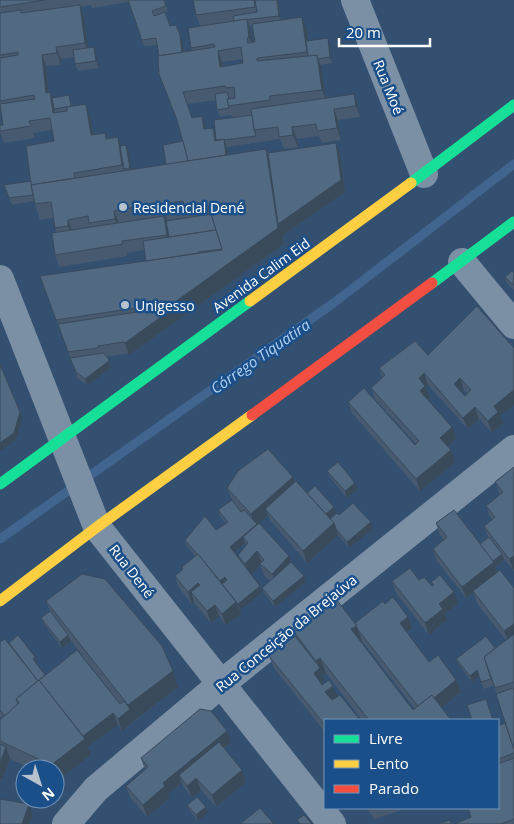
<svg xmlns="http://www.w3.org/2000/svg" width="514" height="824" viewBox="0 0 514 824" font-family="'Open Sans',sans-serif">
<rect width="100%" height="100%" fill="#345070"/>
<g fill="none" stroke-linecap="round" stroke-linejoin="round">
<polyline stroke="#41658f" stroke-width="9" points="0,539 335,302 514,164"/>
<g stroke="#7b8fa5" stroke-width="28">
<polyline points="355,0 424,174"/>
<polyline points="462,262 514,325"/>
<polyline points="0,279 97,527 332,824"/>
<polyline points="66,824 96,789 221,684 514,449"/>
</g>
<g stroke="#16e098" stroke-width="11">
<polyline points="411,183 514,105"/>
<polyline points="432,283 514,222"/>
<polyline points="0,484 250,301"/>
</g>
<g stroke="#ffcf43" stroke-width="11">
<polyline points="250,301 411,183"/>
<polyline points="0,601 97,527 252,415"/>
</g>
<polyline stroke="#f24e42" stroke-width="11" points="252,415 432,283"/>
</g>
<g fill="#475a70" fill-rule="evenodd">
<path d="M 0,0 L 165,0 L 168,12 L 166,13 L 170,26 L 182,41 L 184,51 L 192,51 L 191,48 L 200,26 L 196,15 L 193,0 L 278,0 L 281,20 L 307,29 L 308,41 L 330,45 L 332,63 L 320,65 L 326,98 L 358,106 L 360,117 L 338,120 L 341,140 L 322,143 L 319,136 L 297,139 L 298,147 L 284,149 L 280,139 L 227,147 L 229,155 L 266,149 L 268,153 L 336,143 L 340,155 L 345,192 L 283,235 L 284,244 L 129,355 L 129,353 L 106,357 L 108,358 L 111,368 L 87,385 L 78,379 L 40,276 L 146,261 L 145,250 L 127,253 L 127,256 L 59,267 L 55,255 L 56,232 L 53,218 L 40,220 L 34,201 L 12,205 L 4,185 L 31,181 L 54,141 L 52,130 L 33,133 L 35,138 L 4,143 L 0,132 L 0,125 L 3,125 L 1,113 L 0,113 ZM 129,2 L 144,46 L 157,45 L 159,56 L 183,141 L 166,165 L 131,170 L 129,151 L 121,146 L 118,137 L 107,138 L 93,135 L 90,116 L 72,106 L 71,101 L 52,98 L 50,92 L 49,93 L 46,66 L 61,65 L 61,59 L 74,57 L 75,64 L 78,71 L 99,68 L 96,53 L 88,48 L 84,17 L 80,7 L 91,5 L 92,8 ZM 252,25 L 255,42 L 253,42 L 251,31 L 249,26 ZM 243,59 L 243,63 L 223,66 L 222,62 ZM 216,100 L 217,110 L 220,117 L 231,115 L 233,118 L 215,133 L 206,129 L 192,118 L 187,104 ZM 187,217 L 188,218 L 167,221 L 167,220 Z"/>
<polygon points="514,273 514,290 507,283 505,277"/>
<path d="M 514,348 L 514,405 L 500,416 L 503,424 L 492,433 L 479,419 L 468,429 L 428,385 L 426,387 L 430,398 L 428,399 L 457,438 L 448,446 L 451,450 L 455,462 L 420,491 L 352,413 L 348,402 L 415,445 L 416,444 L 375,399 L 371,388 L 382,377 L 379,368 L 428,355 ZM 464,390 L 468,394 L 465,396 L 462,392 Z"/>
<polygon points="514,467 514,571 503,558 504,560 495,567 497,572 514,588 514,824 454,824 498,808 498,726 505,723 494,685 484,689 479,677 472,682 459,665 456,659 495,648 506,640 477,603 474,593 466,598 437,561 433,549 444,540 440,535 436,523 480,544 488,537 484,526 492,520 490,517 486,506 500,495 495,482"/>
<polygon points="327,471 358,489 347,498 330,477"/>
<path d="M 293,477 L 295,483 L 307,493 L 336,513 L 330,519 L 339,515 L 373,529 L 349,548 L 338,535 L 307,563 L 270,520 L 268,515 L 257,524 L 289,556 L 291,562 L 304,576 L 306,582 L 275,607 L 265,594 L 262,588 L 270,581 L 264,575 L 260,564 L 251,574 L 263,592 L 240,610 L 239,608 L 241,614 L 226,625 L 219,616 L 211,623 L 195,604 L 194,602 L 192,604 L 179,588 L 175,576 L 183,570 L 182,567 L 195,556 L 187,546 L 185,540 L 216,530 L 226,523 L 220,516 L 218,510 L 232,500 L 227,488 ZM 245,543 L 246,546 L 238,555 L 240,560 L 234,552 Z"/>
<polygon points="419,580 432,586 433,586 431,582 458,604 445,614 447,620 429,635 396,593 392,581"/>
<polygon points="46,601 178,687 122,731 118,725 88,747 91,755 57,781 55,780 55,769 32,769 10,759 1,782 0,781 0,720 2,718 0,716 0,642 9,643 35,657 37,663 37,664 45,675 120,704 71,641 62,648 44,624 41,618 50,611"/>
<path d="M 385,604 L 408,617 L 412,628 L 407,633 L 429,662 L 456,680 L 461,692 L 441,707 L 451,720 L 362,720 L 326,673 L 323,676 L 324,680 L 321,683 L 325,720 L 325,732 L 274,668 L 269,656 L 295,636 L 294,632 L 355,623 ZM 362,641 L 415,709 L 413,710 L 361,642 Z"/>
<polygon points="227,731 231,742 224,748 242,770 246,782 216,807 201,790 192,798 183,786 182,783 168,794 170,798 147,817 130,797 126,786 145,770 141,758"/>
<polygon points="187,805 208,813 198,821 190,811"/>
<polygon points="366,808 407,808 375,819"/>
</g>
<g fill="#394a5b">
<polygon points="277,0 278,0 281,22 279,16"/>
<polygon points="80,5 84,17 89,54 85,43"/>
<polygon points="302,17 307,29 310,60 307,52"/>
<polygon points="247,19 251,31 254,49 249,38"/>
<polygon points="180,35 182,41 185,58 182,52"/>
<polygon points="328,38 330,45 332,63 330,57"/>
<polygon points="56,47 61,59 61,65 57,53"/>
<polygon points="94,47 96,53 99,68 96,61"/>
<polygon points="218,51 222,62 224,78 220,67"/>
<polygon points="42,55 46,66 50,105 46,93"/>
<polygon points="317,55 321,67 327,102 322,90"/>
<polygon points="50,92 54,104 54,109 56,115 53,113"/>
<polygon points="354,94 358,106 360,117 356,106"/>
<polygon points="86,104 90,116 95,147 91,135"/>
<polygon points="334,109 338,120 341,140 337,128"/>
<polygon points="202,116 206,128 208,141 204,129"/>
<polygon points="292,127 297,139 298,147 293,135"/>
<polygon points="118,137 122,148 124,169 126,177 122,165"/>
<polygon points="224,139 228,151 231,171 227,159"/>
<polygon points="336,143 340,155 345,192 283,235 284,244 129,355 125,343 176,306 175,302 278,228 266,149 272,165"/>
<polygon points="126,145 129,151 132,174 130,168"/>
<polygon points="161,204 167,220 168,227 163,211"/>
<polygon points="114,211 120,226 121,234 115,219"/>
<polygon points="164,216 168,227 170,243 167,235"/>
<polygon points="68,220 74,236 74,242 68,226"/>
<polygon points="108,358 111,368 87,385 85,379"/>
<polygon points="424,373 428,385 426,387 430,398 425,402 420,391 419,378"/>
<polygon points="460,378 464,390 458,395 454,384"/>
<polygon points="514,390 514,405 500,416 503,424 492,433 488,421 494,406"/>
<polygon points="475,407 479,419 468,429 463,418"/>
<polygon points="20,412 22,419 16,440 0,451 0,443"/>
<polygon points="452,427 457,438 445,449 440,438"/>
<polygon points="451,450 455,462 420,491 416,479"/>
<polygon points="293,477 297,489 265,509 268,515 255,526 251,514"/>
<polygon points="355,483 358,489 347,498 345,491"/>
<polygon points="334,507 336,513 326,522 324,515"/>
<polygon points="371,522 373,529 349,548 347,542"/>
<polygon points="334,523 338,535 307,563 303,551"/>
<polygon points="257,525 243,537 245,543 232,554 230,547"/>
<polygon points="257,551 262,563 250,576 245,564"/>
<polygon points="502,554 504,560 495,567 498,574 473,591 474,593 466,598 462,587"/>
<polygon points="289,556 293,568 276,585 272,574"/>
<polygon points="514,556 514,571 509,559"/>
<polygon points="304,576 306,582 275,607 273,601"/>
<polygon points="225,577 227,583 224,586 219,582"/>
<polygon points="198,583 203,595 191,592 194,602 192,604 188,592"/>
<polygon points="260,586 263,592 240,610 238,604"/>
<polygon points="454,592 458,604 445,614 447,620 429,635 425,623 439,604"/>
<polygon points="236,602 241,614 226,625 222,614"/>
<polygon points="215,605 219,616 211,623 207,611"/>
<polygon points="408,617 412,628 404,635 400,623"/>
<polygon points="514,624 514,639 509,643 504,631"/>
<polygon points="357,626 362,641 357,645 351,629"/>
<polygon points="68,635 71,641 62,648 60,642"/>
<polygon points="35,657 37,663 35,665 33,659"/>
<polygon points="320,658 326,673 323,676 324,680 318,685 314,673 319,669 316,661"/>
<polygon points="477,670 479,677 472,682 470,676"/>
<polygon points="173,671 178,687 134,721 128,705"/>
<polygon points="456,680 461,692 425,720 420,709"/>
<polygon points="333,686 338,697 330,704 325,692"/>
<polygon points="130,709 134,721 122,731 118,719"/>
<polygon points="113,713 118,725 88,747 91,755 57,781 55,776 55,769 52,769 51,765 82,737"/>
<polygon points="227,731 231,742 184,781 179,775 182,783 168,794 170,798 147,817 143,805 163,783"/>
<polygon points="6,747 10,759 1,782 0,778 0,763"/>
<polygon points="242,770 246,782 216,807 212,795"/>
<polygon points="196,778 201,790 192,798 187,786"/>
<polygon points="29,804 33,816 30,824 22,824"/>
<polygon points="206,807 208,813 198,821 196,815"/>
</g>
<g fill="#526982" stroke="#394a5b" fill-rule="evenodd">
<polygon points="0,0 45,0 0,7"/>
<polygon points="128,0 164,0 166,6 152,11 154,16 165,12 170,26 176,25 180,35 182,52 191,50 191,51 159,56 156,38 142,40"/>
<polygon points="193,0 254,0 255,7 196,15"/>
<polygon points="255,0 277,0 279,16 234,21 233,16 257,12"/>
<polygon points="80,5 85,43 56,47 57,53 42,55 46,93 50,92 53,113 67,111 67,107 86,104 91,135 105,133 106,139 118,137 122,165 74,173 75,178 31,185 26,146 54,141 50,118 29,121 31,126 0,131 0,125 3,125 0,104 35,99 34,95 0,101 0,58 18,55 18,52 0,55 0,13 21,10 21,13"/>
<path d="M 302,17 L 307,52 L 257,58 L 257,61 L 317,55 L 322,90 L 270,96 L 270,100 L 228,106 L 227,99 L 235,98 L 234,87 L 226,88 L 225,86 L 183,92 L 192,118 L 202,116 L 204,129 L 213,128 L 215,141 L 224,139 L 226,155 L 188,161 L 177,120 L 159,74 L 158,56 L 215,47 L 214,44 L 191,48 L 188,28 L 247,19 L 249,38 L 247,38 L 248,43 L 255,42 L 252,24 ZM 241,47 L 243,63 L 220,67 L 218,51 Z"/>
<polygon points="328,38 330,57 318,59 317,55 308,56 306,41"/>
<polygon points="94,47 96,61 75,64 73,50"/>
<polygon points="227,92 229,99 227,99 229,108 217,110 215,94"/>
<polygon points="354,94 356,106 334,109 337,128 317,131 316,124 292,127 293,135 279,137 278,127 254,130 251,109"/>
<polygon points="69,95 71,106 54,109 52,98"/>
<polygon points="252,115 254,130 256,136 224,140 224,139 216,140 214,120"/>
<polygon points="183,141 188,161 166,165 163,145"/>
<polygon points="336,143 341,180 278,224 268,153"/>
<polygon points="126,145 130,168 124,169 120,146"/>
<polygon points="266,149 278,228 175,302 56,320 40,276 222,250 208,205 184,208 183,201 161,204 163,211 137,215 136,207 114,211 115,219 89,223 88,216 68,220 68,226 55,228 51,202 35,204 31,185"/>
<polygon points="31,181 31,185 33,195 9,198 4,185"/>
<polygon points="211,214 216,230 169,237 166,221"/>
<polygon points="164,216 167,235 122,241 123,244 55,255 52,233"/>
<polygon points="216,230 222,249 198,252 198,253 146,261 143,241"/>
<polygon points="512,271 514,273 513,285 505,277"/>
<polygon points="176,306 125,343 124,342 98,346 98,348 68,352 58,324"/>
<path d="M 477,306 L 514,348 L 514,390 L 494,406 L 498,412 L 488,421 L 475,407 L 463,418 L 424,373 L 419,378 L 425,386 L 420,391 L 452,427 L 440,438 L 451,450 L 416,479 L 348,402 L 364,388 L 415,445 L 419,441 L 371,388 L 385,375 L 379,368 L 415,341 L 428,355 ZM 460,378 L 471,390 L 465,396 L 454,384 Z"/>
<polygon points="103,353 108,358 109,361 85,379 76,372 70,358"/>
<polygon points="0,364 20,412 14,433 0,443"/>
<polygon points="268,449 293,477 251,514 227,488 238,471"/>
<polygon points="338,462 355,483 345,491 327,471"/>
<polygon points="514,467 514,556 509,559 484,526 495,517 486,506 503,492 495,482"/>
<polygon points="296,481 334,523 303,551 265,509"/>
<polygon points="315,486 334,507 326,514 307,493"/>
<polygon points="232,500 241,512 244,510 257,524 230,547 260,586 238,604 222,584 227,580 225,577 220,581 198,554 197,554 185,540 205,516 216,530 228,522 218,510"/>
<polygon points="353,503 371,522 347,542 336,529 334,523 330,519 337,513 339,515"/>
<polygon points="454,510 494,562 462,587 433,549 447,537 436,523"/>
<polygon points="259,523 289,556 272,574 260,564 264,560 257,551 245,564 238,555 248,543 243,537"/>
<polygon points="489,537 502,554 493,561 480,544"/>
<polygon points="198,554 236,602 222,614 215,605 207,611 191,592 200,585 198,583 188,592 175,576 183,569 182,567"/>
<polygon points="291,562 304,576 273,601 262,588"/>
<polygon points="410,568 419,580 424,577 432,586 434,585 431,582 440,575 454,592 439,604 443,609 425,623 392,581"/>
<polygon points="500,570 514,588 514,624 504,631 473,591"/>
<polygon points="82,574 105,579 162,646 173,671 128,705 46,601"/>
<polygon points="393,597 408,617 400,623 429,662 438,655 456,680 434,698 432,695 418,706 358,630 355,623 383,601 385,604"/>
<polygon points="336,599 357,626 351,629 413,710 432,695 451,720 369,720 320,658 316,661 294,632"/>
<polygon points="50,611 68,635 60,642 41,618"/>
<polygon points="514,634 514,682 495,688 484,657"/>
<polygon points="18,635 35,657 33,659 45,675 38,681 9,643"/>
<polygon points="295,636 320,668 314,673 322,685 329,680 333,686 325,692 332,700 340,695 360,720 325,720 325,725 269,656"/>
<polygon points="486,636 495,648 484,657 491,679 481,682 477,670 470,676 456,659"/>
<polygon points="5,639 38,681 77,650 120,704 124,701 130,709 118,719 113,713 83,736 39,680 16,699 18,704 5,716 0,710 0,642"/>
<polygon points="39,680 85,739 51,765 0,741 0,720 19,703 16,699"/>
<polygon points="513,688 514,691 514,750 496,694"/>
<polygon points="486,699 493,720 472,720 467,705"/>
<polygon points="200,709 211,711 227,731 163,783 165,786 143,805 126,786 148,767 141,758"/>
<polygon points="505,723 514,750 514,753 498,759 498,726"/>
<polygon points="219,742 242,770 212,795 196,778 187,786 179,775"/>
<polygon points="0,744 6,747 0,763"/>
<polygon points="514,758 514,819 500,824 454,824 471,817 468,808 498,808 498,764"/>
<polygon points="197,797 206,807 196,815 187,805"/>
<polygon points="0,799 29,804 22,824 0,824"/>
<polygon points="260,808 274,824 240,824"/>
<polygon points="304,815 312,824 300,824 297,820"/>
<polygon points="450,820 451,824 438,824"/>
</g>
<g fill="#b8c2cd" stroke="#1b4f89" stroke-width="2">
<circle cx="123" cy="207" r="5"/>
<circle cx="125" cy="305" r="5"/>
</g>
<g text-anchor="middle" dominant-baseline="central" stroke-width="5" stroke-linejoin="round" paint-order="stroke">
<g font-size="14" fill="#fff" stroke="#1b4f89">
<text transform="translate(389 87) rotate(68)">Rua Moé</text>
<text transform="translate(261 275) rotate(-36)">Avenida Calim Eid</text>
<text transform="translate(132 571) rotate(52)">Rua Dené</text>
<text transform="translate(286 633) rotate(-39)">Rua Conceição da Brejaúva</text>
</g>
<g font-size="14" fill="#fff" stroke="#1b4f89" text-anchor="start">
<text x="133" y="207">Residencial Dené</text>
<text x="135" y="305">Unigesso</text>
</g>
<g font-size="15" font-style="italic" fill="#b1d2f4" stroke="#1b4f89">
<text transform="translate(260 356) rotate(-35)">Córrego Tiquatira</text>
</g>
</g>
<rect x="324" y="719" width="175" height="90" fill="#1b4f89" stroke="#7695b8"/>
<rect x="334" y="735" width="25" height="8" fill="#16e098" stroke="#7695b8"/>
<text x="369" y="744" font-size="15" fill="#ffffff">Livre</text>
<rect x="334" y="760" width="25" height="8" fill="#ffcf43" stroke="#7695b8"/>
<text x="369" y="769" font-size="15" fill="#ffffff">Lento</text>
<rect x="334" y="785" width="25" height="8" fill="#f24e42" stroke="#7695b8"/>
<text x="369" y="794" font-size="15" fill="#ffffff">Parado</text>
<g transform="translate(40 784) rotate(141)"><circle r="24" fill="#1b4f89" stroke="#7695b8"/>
<path d="M0-4L9 19L0 12L-9 19Z" fill="#b8c2cd"/>
<text y="-8" font-size="14" font-weight="bold" text-anchor="middle" fill="#ffffff">N</text>
</g>
<path d="M339 38v8h91v-8" fill="none" stroke="#ffffff" stroke-width="2.5"/>
<text x="346" y="38" font-size="15" fill="#ffffff" stroke="#1b4f89" stroke-width="4" paint-order="stroke">20 m</text>
</svg>
